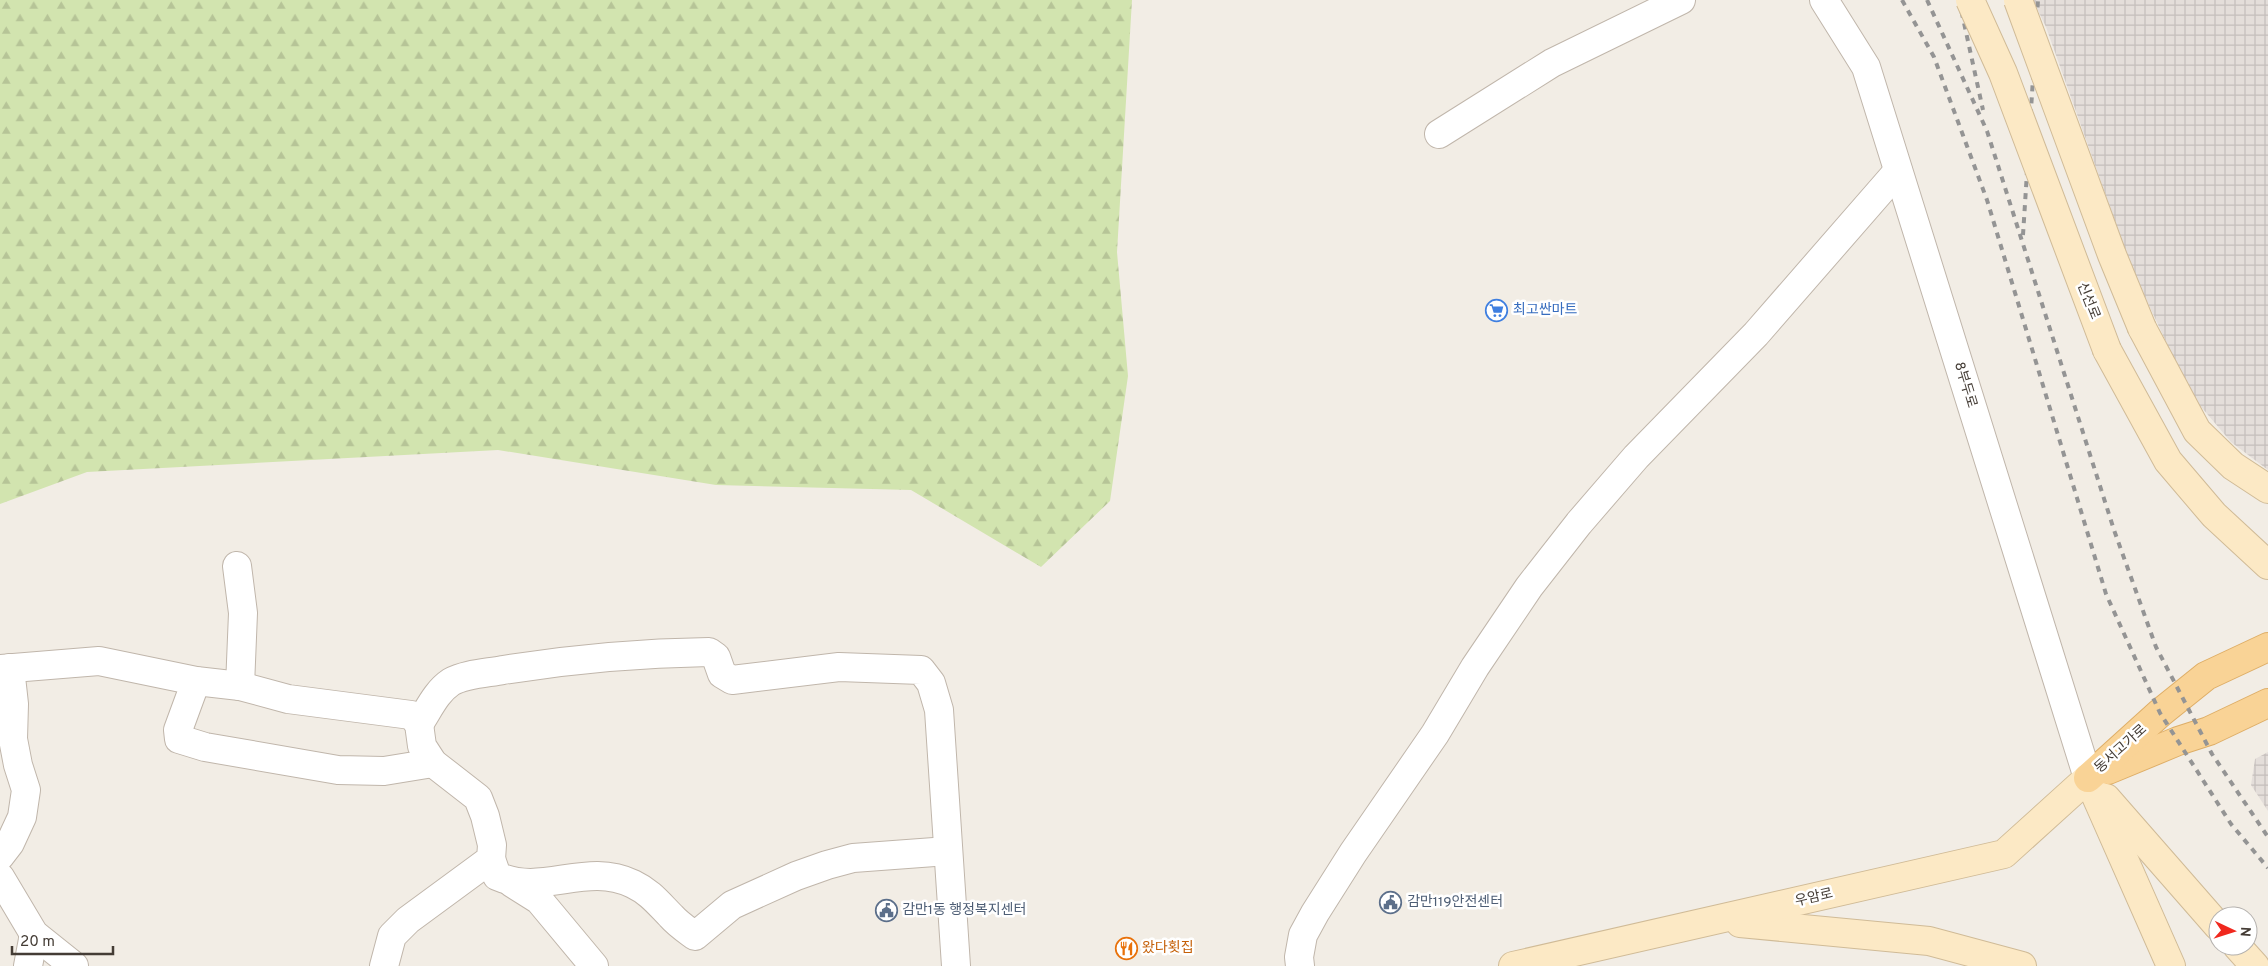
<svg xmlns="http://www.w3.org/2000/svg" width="2268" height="966" viewBox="0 0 2268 966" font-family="Overpass,'Noto Sans KR',sans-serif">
<defs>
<pattern id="industrial-grid" width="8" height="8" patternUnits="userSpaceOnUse" patternTransform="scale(1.25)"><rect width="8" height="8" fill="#e4deda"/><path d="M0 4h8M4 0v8" fill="none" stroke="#c5bfbc"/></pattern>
<pattern id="forest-firs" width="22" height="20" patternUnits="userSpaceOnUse" patternTransform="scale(1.25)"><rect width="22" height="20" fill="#d2e4af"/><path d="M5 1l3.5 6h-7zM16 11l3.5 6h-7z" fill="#b6c497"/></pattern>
</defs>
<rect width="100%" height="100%" fill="#f2ede5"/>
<g fill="url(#industrial-grid)">
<polygon points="2033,0 2268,0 2268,470 2231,442 2191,395 2132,269 2046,27"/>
<polygon points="2268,752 2268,811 2251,785 2255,759"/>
</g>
<polygon fill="url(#forest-firs)" points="0,0 1132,0 1117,252 1128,376 1110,501 1041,567 911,490 716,485 498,450 87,472 0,504"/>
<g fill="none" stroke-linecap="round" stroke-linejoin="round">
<defs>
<g id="street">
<polyline points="1824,0 1866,67 2088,778"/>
<polyline points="1439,134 1552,63 1681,0"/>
<polyline points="237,566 243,613 240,686"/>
<polyline points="0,669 99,661 196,681 240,686 288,699 411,715 419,724 422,746 433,763 478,798 485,816 492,845 491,859 408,920 392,936 384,966"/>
<polyline points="196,681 178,730 179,739 205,747 338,770 384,771 433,763"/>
<path d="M 419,724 C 429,709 436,692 451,682 C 465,674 488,673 503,670 C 572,659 640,653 709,652 L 716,657 L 722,674 L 732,680 L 839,667 L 921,670 L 931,683 L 939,710 L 956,966"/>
<polyline points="0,856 10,843 22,817 26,790 18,765 13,739 14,704 10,668"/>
<path d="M 491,859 L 497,876 C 543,897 586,861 633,884 C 650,892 659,904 671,916 C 678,924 687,930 695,936 L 732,905 L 796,876 L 827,865 L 853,858 L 948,851"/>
<polyline points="0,877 34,934 74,966"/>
<polyline points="512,883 539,900 594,966"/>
<polyline points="28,966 34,934"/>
<polyline points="1300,966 1299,957 1303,935 1315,913 1353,853 1435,734 1475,667 1529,587 1579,523 1636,457 1756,334 1898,171"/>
</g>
<g id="secondary">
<polyline points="2142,328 2197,431 2233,466 2268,489"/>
<polyline points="2107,350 2168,461 2214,515 2268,565"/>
<polyline points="2088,778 2171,966"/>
<polyline points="2106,798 2218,926"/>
<polyline points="1740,923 1929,941 2022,966"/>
<polyline points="2237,946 2255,966"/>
<polyline points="1513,966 2004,854 2088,778"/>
</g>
<g id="primary">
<polyline points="2108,770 2178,741 2209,731 2268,703"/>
<polyline points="2088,778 2160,713 2206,676 2268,647"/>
</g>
</defs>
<use href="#street" stroke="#c0b6ab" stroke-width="30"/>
<use href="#secondary" stroke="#d0bb97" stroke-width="30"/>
<use href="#primary" stroke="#deae67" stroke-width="30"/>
<use href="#street" stroke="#fff" stroke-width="28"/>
<use href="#secondary" stroke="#fce9c5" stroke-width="28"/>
<use href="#primary" stroke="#f9d396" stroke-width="28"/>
<g stroke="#949494" stroke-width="4" stroke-dasharray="6 6" stroke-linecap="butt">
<polyline points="1902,0 1934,57 1987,200 2106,594 2160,713 2231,824 2268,868"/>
<polyline points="1927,0 1987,131 2114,530 2156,647 2212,754 2268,837"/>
<polyline points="1959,0 1983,110"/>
<polyline points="2023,235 2038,0"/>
</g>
<defs>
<g id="secondary-bridge">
<polyline points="1970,0 2003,73 2107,350"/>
<polyline points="2018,0 2112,255 2142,328"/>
</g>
</defs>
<use href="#secondary-bridge" stroke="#d0bb97" stroke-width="30" stroke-linecap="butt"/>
<use href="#secondary-bridge" stroke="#fce9c5" stroke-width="28"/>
</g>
<defs>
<symbol id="supermarket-ring" viewBox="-11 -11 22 22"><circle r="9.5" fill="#fff" stroke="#3f7fe0" stroke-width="1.5"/><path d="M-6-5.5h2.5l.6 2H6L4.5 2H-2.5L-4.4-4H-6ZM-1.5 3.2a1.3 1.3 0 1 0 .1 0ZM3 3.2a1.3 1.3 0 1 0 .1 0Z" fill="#3f7fe0"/></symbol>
<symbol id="civic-ring" viewBox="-11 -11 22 22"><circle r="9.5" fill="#fff" stroke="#5c6f8a" stroke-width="1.5"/><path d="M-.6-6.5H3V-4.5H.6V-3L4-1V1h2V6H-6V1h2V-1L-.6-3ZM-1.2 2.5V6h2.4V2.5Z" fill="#5c6f8a"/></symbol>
<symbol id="restaurant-ring" viewBox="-11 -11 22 22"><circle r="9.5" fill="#fff" stroke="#e8710a" stroke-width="1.5"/><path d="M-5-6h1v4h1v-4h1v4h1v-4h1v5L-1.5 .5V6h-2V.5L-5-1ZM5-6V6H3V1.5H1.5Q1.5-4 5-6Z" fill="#e8710a"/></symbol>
</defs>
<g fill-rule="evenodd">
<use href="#supermarket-ring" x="1484" y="298" width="25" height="25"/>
<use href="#civic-ring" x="1378" y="890" width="25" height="25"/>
<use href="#civic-ring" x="874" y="898" width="25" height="25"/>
<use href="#restaurant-ring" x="1114" y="936" width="25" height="25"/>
</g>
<g text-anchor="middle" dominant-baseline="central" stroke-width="5" stroke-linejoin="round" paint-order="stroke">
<g font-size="14" fill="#443c35" stroke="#fff">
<text transform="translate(2088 301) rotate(68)">신선로</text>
<text transform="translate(1965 385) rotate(73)">8부두로</text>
<text transform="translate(2121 749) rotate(-42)">동서고가로</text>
<text transform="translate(1814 898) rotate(-13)">우암로</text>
</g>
<g font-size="14" fill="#366cbe" stroke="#fff" text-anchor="start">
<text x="1513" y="310">최고싼마트</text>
</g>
<g font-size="14" fill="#4e5e75" stroke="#fff" text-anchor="start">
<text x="1407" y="902">감만119안전센터</text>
<text x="902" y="910">감만1동 행정복지센터</text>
</g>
<g font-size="14" fill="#c56008" stroke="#fff" text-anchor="start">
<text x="1142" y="948">왔다횟집</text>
</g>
</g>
<g transform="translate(2233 931) rotate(94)"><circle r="24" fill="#ffffff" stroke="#b4b1ae"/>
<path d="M0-4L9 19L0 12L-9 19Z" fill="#f0281e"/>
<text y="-8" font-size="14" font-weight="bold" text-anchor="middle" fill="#443c35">N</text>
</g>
<path d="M12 946v8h101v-8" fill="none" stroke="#443c35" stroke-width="2.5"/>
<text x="20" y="946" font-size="15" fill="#443c35" stroke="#ffffff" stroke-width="4" paint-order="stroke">20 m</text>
</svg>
